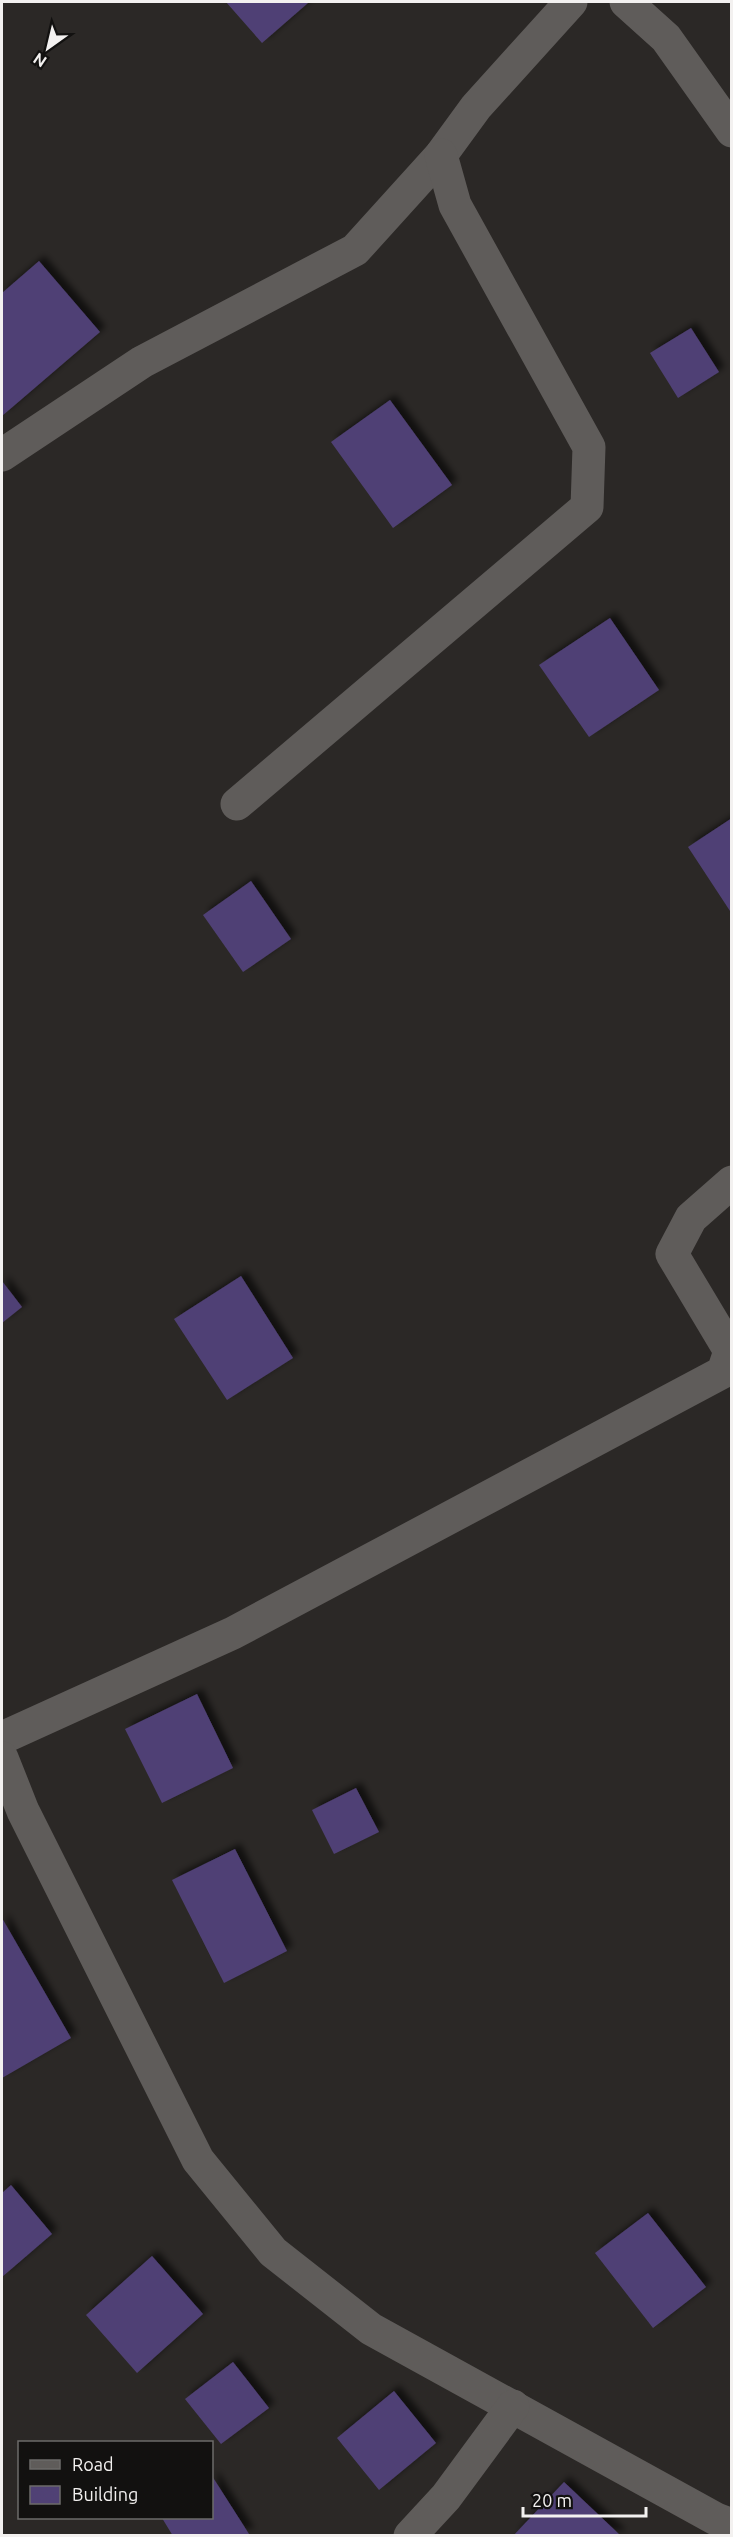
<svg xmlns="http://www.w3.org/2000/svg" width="733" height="2537" viewBox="0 0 733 2537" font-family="Ubuntu,sans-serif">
<defs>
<filter id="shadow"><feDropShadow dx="5.5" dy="-5.5" stdDeviation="3" flood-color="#0009"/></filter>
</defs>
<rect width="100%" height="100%" fill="#2b2826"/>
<g fill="#504175" filter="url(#shadow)">
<polygon points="226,2 307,2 308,3 262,43"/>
<polygon points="39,261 100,332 2,416 2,293"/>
<polygon points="691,328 719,372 678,398 650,353"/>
<polygon points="390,400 452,485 393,528 331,442"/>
<polygon points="610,618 659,690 589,737 539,665"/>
<polygon points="732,818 732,910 730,911 688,847"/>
<polygon points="251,881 291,939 243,972 203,915"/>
<polygon points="241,1276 293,1358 227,1400 174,1319"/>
<polygon points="2,1281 22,1307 2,1323"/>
<polygon points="197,1694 233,1768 162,1803 125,1729"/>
<polygon points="356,1788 379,1832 334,1854 312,1810"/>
<polygon points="235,1849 287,1951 224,1983 172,1880"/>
<polygon points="2,1918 71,2038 2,2078"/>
<polygon points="11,2185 52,2234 2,2277 2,2193"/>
<polygon points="648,2213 706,2287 653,2328 595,2253"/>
<polygon points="152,2256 203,2314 137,2373 86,2315"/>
<polygon points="233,2362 269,2408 221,2444 185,2399"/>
<polygon points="394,2391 436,2443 379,2490 337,2438"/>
<polygon points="212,2476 249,2534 173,2536 162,2518 212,2518"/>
<polygon points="564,2482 621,2536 513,2536"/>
</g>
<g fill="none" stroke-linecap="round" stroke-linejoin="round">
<g stroke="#5f5c5a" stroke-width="33">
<polyline points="626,2 666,38 732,131"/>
<polyline points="2,455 142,362 355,250 441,155 476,107 571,2"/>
<polyline points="237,804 587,507 589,447 455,205 441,155"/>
<polyline points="2,1738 233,1633 723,1372 730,1351 672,1254 691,1218 732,1182"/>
<polyline points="2,1758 23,1811 198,2160 273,2252 371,2329 716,2519 732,2525"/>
<polyline points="410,2536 446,2497 513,2406"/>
</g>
</g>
<rect width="733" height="2537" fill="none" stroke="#f3f1f0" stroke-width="6"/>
<rect x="18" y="2441" width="195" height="78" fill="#121110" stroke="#6c6b6a" stroke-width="1.5"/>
<rect x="30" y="2460" width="30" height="9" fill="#5f5c5a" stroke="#6c6b6a" stroke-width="1.5"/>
<text x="72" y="2471" font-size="18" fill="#f3f1f0">Road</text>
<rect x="30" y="2486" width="30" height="18" fill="#504175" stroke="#6c6b6a" stroke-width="1.5"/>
<text x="72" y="2501" font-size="18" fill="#f3f1f0">Building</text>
<g transform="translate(48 48) rotate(214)" stroke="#121110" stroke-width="4.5" paint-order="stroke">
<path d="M0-4.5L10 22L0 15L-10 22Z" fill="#f3f1f0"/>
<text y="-9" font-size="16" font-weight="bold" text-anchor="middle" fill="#f3f1f0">N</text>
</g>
<path d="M523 2507v9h123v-9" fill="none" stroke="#f3f1f0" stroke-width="3"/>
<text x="532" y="2507" font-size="18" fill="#f3f1f0" stroke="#121110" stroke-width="4.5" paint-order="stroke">20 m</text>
</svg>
